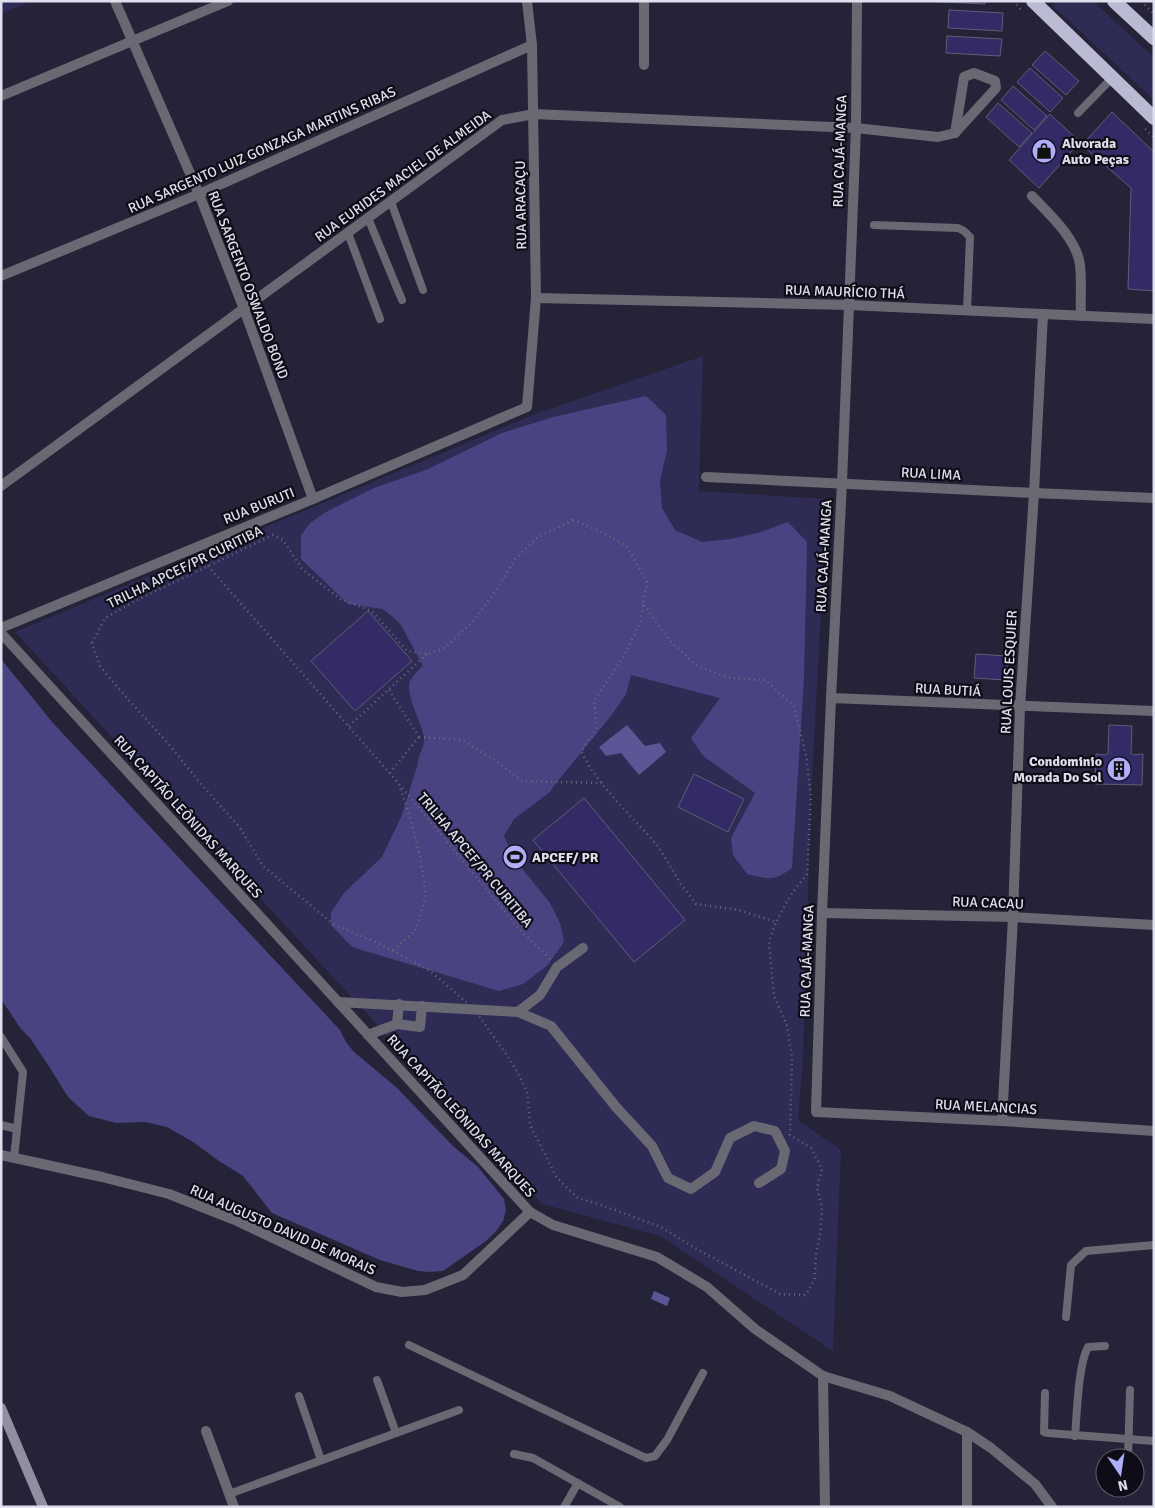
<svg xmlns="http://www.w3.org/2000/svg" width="1155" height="1508" viewBox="0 0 1155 1508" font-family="Signika,sans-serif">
<rect width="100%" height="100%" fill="#242338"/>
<g fill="#2e2b55">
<polygon points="1,1 32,1 1,14"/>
<polygon points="1055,1 1093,1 1154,58 1154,100 1054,7"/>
<polygon points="703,356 699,491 827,499 811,797 803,1059 798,1120 841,1150 833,1351 660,1236 542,1204 15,632 535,414"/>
</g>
<g fill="#494481">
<path d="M 646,396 L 666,415 L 667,450 L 660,481 L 662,508 L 675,530 L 702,542 L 730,539 L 758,533 L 788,522 L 807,542 L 804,678 L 792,868 C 773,882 769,879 747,874 L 733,855 L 731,838 L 755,793 L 703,756 L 691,738 L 720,698 L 631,675 L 626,694 L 611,716 L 556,783 L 550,792 L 514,819 L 504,836 L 515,860 L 550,903 L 560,923 L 564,942 L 548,965 L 523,984 L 499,991 L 352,947 L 331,925 L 331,912 L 344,893 L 382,857 L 402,815 L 418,763 C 419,751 425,749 424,737 C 422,723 405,695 410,681 C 413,675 418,671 423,666 L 401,625 L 394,618 L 383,609 L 348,604 L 301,559 L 301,535 L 310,523 L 326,512 L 374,488 L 428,469 L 502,433 L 553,417 Z"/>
<polygon points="1,659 53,723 340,1030 346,1042 354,1052 396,1087 453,1146 478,1167 504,1199 506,1210 503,1221 497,1230 486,1241 443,1271 428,1272 418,1271 380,1260 272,1213 243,1176 219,1161 193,1142 167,1127 145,1122 116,1123 89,1116 68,1097 50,1068 30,1038 21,1029 1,999"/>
</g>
<g fill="#5b5796">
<polygon points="627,725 645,746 660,743 666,752 639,775 621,753 606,756 599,747"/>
<polygon points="654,1291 670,1298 667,1306 651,1299"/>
</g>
<g fill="#322b66" stroke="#5e5e76">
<polygon points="922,1 985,1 985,4"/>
<polygon points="949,10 1003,13 1002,31 948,28"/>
<polygon points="947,36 1002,39 1000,56 946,53"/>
<polygon points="1045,51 1079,81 1066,95 1032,65"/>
<polygon points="1030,68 1063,98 1050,112 1017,82"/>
<polygon points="1013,86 1047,116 1034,130 1001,100"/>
<polygon points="998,103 1032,133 1019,147 986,117"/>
<polygon points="1112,112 1154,152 1154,291 1128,289 1131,188 1082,145"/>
<polygon points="1050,114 1080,142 1039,188 1009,160"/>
<polygon points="368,611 412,661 355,711 311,661"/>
<polygon points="976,654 1008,656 1006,680 974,678"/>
<polygon points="1109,725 1132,726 1131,753 1133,755 1143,754 1142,785 1095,784 1096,754 1106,755 1108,753"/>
<polygon points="694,774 744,799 728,832 678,807"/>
<polygon points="584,798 685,920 634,962 533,840"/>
</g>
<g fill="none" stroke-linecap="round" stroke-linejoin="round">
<g stroke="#6a6a7c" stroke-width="2.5" stroke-dasharray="1 4" stroke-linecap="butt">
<polyline points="1013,1 1022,11"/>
<polyline points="1141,1 1154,14"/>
<polyline points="1145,129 1154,137"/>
<polygon points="573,520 604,533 627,547 647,582 640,623 624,656 594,701 597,729 581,751 590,768 612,796 658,846 680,883 696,904 739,910 776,922 769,941 774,996 787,1026 792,1058 790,1135 811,1148 822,1169 817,1188 822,1208 820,1235 816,1255 815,1278 806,1295 780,1294 693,1247 661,1227 601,1205 578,1198 557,1178 530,1125 527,1091 511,1061 474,1009 429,970 380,944 333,924 263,866 240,828 201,784 166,741 124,695 100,666 92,643 105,618 139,599 273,535 283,540 302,569 340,599 372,611 407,651 427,654 445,648 474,620 498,588 515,559 538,537"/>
<polyline points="208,566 400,785 520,930 550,959"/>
<polyline points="644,605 671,642 697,666 731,678 765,680 794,706 806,755 811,797 807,874 790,896 776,922"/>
<polyline points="389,690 419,737"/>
<polyline points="349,726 427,654"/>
<polyline points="419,737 462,740 496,761 522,781 602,783"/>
<polyline points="390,773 419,737"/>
<polyline points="393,950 415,931 426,895 421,861 411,820 400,787"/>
</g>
<g stroke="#696974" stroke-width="8">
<polyline points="1078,113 1112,78"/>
<polyline points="391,202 423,290"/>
<polyline points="368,218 402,300"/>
<polyline points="874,225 958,228 964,231 970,237 967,311"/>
<polyline points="348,233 380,319"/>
<polyline points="1,1037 23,1072 14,1158"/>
<polyline points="1,1125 17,1129"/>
<polyline points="1066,1317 1071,1265 1086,1251 1154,1245"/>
<polyline points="409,1345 646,1458 655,1456 667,1440 703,1373"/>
<polyline points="377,1380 396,1433"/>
<polyline points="1045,1393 1044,1432 1048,1433 1154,1441"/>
<polyline points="299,1396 321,1460"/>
<path d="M 1075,1436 C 1077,1414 1078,1365 1088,1347 L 1105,1346"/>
<polyline points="514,1454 533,1458 620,1507"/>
<polyline points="1128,1458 1130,1390"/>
<polyline points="229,1494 459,1410"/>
<polyline points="564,1507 578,1483"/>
</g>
<g stroke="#696974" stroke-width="10">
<polyline points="115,1 199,194 244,309 313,499"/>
<polyline points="644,1 644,65"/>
<polyline points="857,1 856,128 842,483 831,698 822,913 816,1112 1002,1121 1154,1131"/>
<polygon points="974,73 995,81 996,88 955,133 964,77"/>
<polyline points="1,96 228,1"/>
<path d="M 1032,196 C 1049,214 1077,239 1080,265 C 1082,282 1080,299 1081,316"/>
<polyline points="1,276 199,194 532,45"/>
<polyline points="536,298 848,305 1154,319"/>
<polyline points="706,477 1034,493 1154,498"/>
<polyline points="1,486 502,120 534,114 856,128 938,137 955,133"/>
<polyline points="1,628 313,499 527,407 536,298 532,45 527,1"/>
<polyline points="831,698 1154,711"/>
<polyline points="822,913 1013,917 1154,925"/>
<polyline points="338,1002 518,1012 540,995 557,967 583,948"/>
<polyline points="518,1012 551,1026 616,1107 652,1146 668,1178 691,1189 715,1172 730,1138 754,1126 775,1131 785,1151 781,1169 759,1183"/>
<polyline points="397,1024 399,1004"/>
<polyline points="368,1035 397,1024 420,1027 422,1006"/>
<polyline points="1002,1121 1013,917 1020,707 1034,493 1043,314"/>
<polyline points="1,1155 102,1177 169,1194 235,1220 376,1287 402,1292 425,1290 463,1275 530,1212"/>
<polyline points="823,1376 825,1507"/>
<polyline points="206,1431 234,1507"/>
<polyline points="967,1432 967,1507"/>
</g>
<polyline stroke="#696974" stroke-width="10" points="1,633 530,1212 553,1225 657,1257 707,1287 755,1329 823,1376 890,1396 967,1432 991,1448 1035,1484 1052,1507"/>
<polyline stroke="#8f8fa1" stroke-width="10" points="1,1408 43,1507"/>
<g stroke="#babad3" stroke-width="14">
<polyline points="1033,1 1154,118"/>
<polyline points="1114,1 1154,38"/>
</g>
</g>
<defs>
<symbol id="shop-disc" viewBox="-11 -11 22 22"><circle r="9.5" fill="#b0aefa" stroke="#0e0d17"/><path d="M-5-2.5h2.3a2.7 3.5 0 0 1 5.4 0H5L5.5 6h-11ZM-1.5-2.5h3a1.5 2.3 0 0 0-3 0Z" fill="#111"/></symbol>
<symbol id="building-disc" viewBox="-11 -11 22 22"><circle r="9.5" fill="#b0aefa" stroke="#0e0d17"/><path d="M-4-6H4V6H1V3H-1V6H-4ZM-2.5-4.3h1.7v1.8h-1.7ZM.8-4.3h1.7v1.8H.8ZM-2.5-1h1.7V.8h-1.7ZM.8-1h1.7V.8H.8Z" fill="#111"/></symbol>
<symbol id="stadium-disc" viewBox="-11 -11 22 22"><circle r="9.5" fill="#b0aefa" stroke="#0e0d17"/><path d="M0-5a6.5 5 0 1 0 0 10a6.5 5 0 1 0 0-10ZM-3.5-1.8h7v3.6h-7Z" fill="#111"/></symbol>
</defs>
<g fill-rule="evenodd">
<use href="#shop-disc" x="1030" y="137" width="28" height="28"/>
<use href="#building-disc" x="1105" y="755" width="28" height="28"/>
<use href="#stadium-disc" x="501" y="843" width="28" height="28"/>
</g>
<g text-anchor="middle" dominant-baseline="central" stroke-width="4.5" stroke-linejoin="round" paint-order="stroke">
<g font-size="14" font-weight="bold" fill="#dfe0ee" stroke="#0e0d17" text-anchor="start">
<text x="1062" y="143">Alvorada<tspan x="1062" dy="16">Auto Peças</tspan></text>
<text x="1102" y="761" text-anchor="end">Condominio<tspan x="1102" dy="16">Morada Do Sol</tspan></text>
<text x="532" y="857">APCEF/ PR</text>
</g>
<g font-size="14" fill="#dfe0ee" stroke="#0e0d17">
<text transform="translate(262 150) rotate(-24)">RUA SARGENTO LUIZ GONZAGA MARTINS RIBAS</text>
<text transform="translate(840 151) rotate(-88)">RUA CAJÁ-MANGA</text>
<text transform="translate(403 176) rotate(-36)">RUA EURIDES MACIEL DE ALMEIDA</text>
<text transform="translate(521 205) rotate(-91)">RUA ARACAÇU</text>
<text transform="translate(248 285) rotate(69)">RUA SARGENTO OSWALDO BOND</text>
<text transform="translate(845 292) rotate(2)">RUA MAURÍCIO THÁ</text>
<text transform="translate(931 474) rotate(3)">RUA LIMA</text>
<text transform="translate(259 506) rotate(-22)">RUA BURUTI</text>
<text transform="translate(824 556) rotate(-87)">RUA CAJÁ-MANGA</text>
<text transform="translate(185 567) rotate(-26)">TRILHA APCEF/PR CURITIBA</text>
<text transform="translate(1009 672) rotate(-87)">RUA LOUIS ESQUIER</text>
<text transform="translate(948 690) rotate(3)">RUA BUTIÁ</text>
<text transform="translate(188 817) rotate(48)">RUA CAPITÃO LEÔNIDAS MARQUES</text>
<text transform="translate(475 860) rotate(50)">TRILHA APCEF/PR CURITIBA</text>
<text transform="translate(988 903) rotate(2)">RUA CACAU</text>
<text transform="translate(807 961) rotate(-88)">RUA CAJÁ-MANGA</text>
<text transform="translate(986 1107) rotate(3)">RUA MELANCIAS</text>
<text transform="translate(461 1116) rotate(48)">RUA CAPITÃO LEÔNIDAS MARQUES</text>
<text transform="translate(283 1230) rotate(24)">RUA AUGUSTO DAVID DE MORAIS</text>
</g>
</g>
<rect width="1155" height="1508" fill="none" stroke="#dfe0ee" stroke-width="5"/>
<g transform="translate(1120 1473) rotate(167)"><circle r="24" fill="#0e0d17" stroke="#62616d"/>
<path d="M0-4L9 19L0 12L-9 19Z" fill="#b0aefa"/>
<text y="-8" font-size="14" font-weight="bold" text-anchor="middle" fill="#dfe0ee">N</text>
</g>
</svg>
